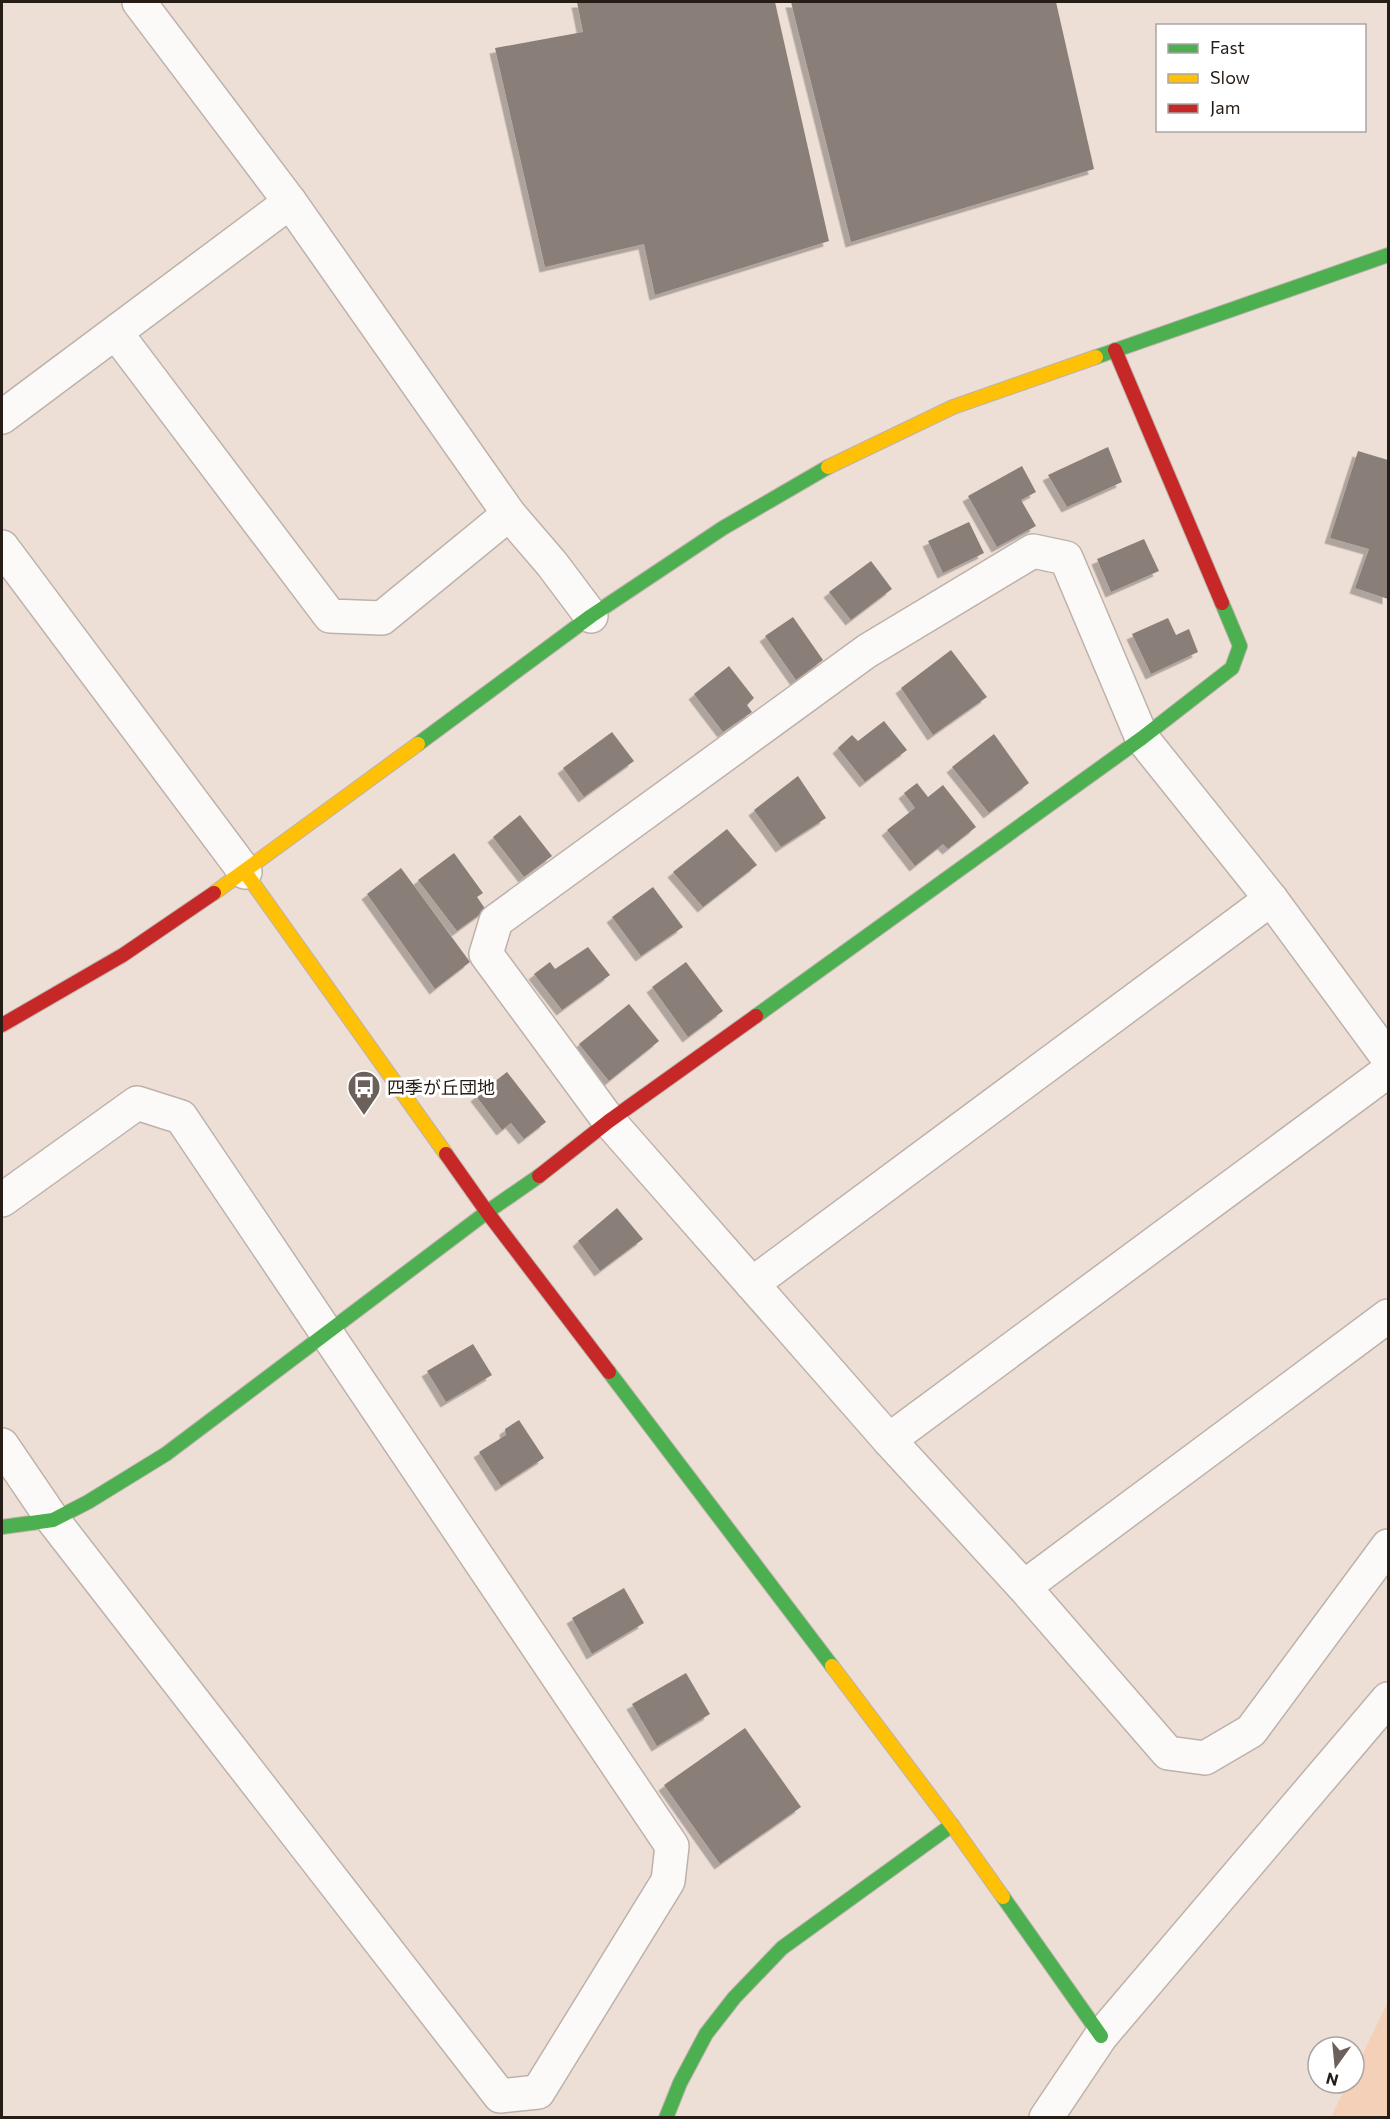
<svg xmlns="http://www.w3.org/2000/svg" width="1390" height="2119" viewBox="0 0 1390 2119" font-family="Commissioner,'Noto Sans JP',sans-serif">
<defs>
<filter id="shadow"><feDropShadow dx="-5.5" dy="5.5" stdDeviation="0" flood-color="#0004"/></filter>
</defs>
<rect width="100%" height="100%" fill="#eddfd6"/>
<polygon fill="#f5d0b8" points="1388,2002 1388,2117 1331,2117 1348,2083 1354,2083 1354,2072"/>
<g fill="#897f78" filter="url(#shadow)">
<polygon points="577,2 775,2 829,241 655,295 644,244 545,267 495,48 583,32"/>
<polygon points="791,2 1056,2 1094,169 851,242"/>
<polygon points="1108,447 1122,482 1067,507 1048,475"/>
<polygon points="1358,451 1388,460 1388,599 1355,588 1369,549 1330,538"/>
<polygon points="1022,466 1036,492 1021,500 1036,526 997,547 968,496"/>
<polygon points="969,522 984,553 943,573 928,541"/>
<polygon points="1144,539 1159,571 1111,592 1097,559"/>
<polygon points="871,561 892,589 851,620 829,592"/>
<polygon points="793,617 823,660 796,680 765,636"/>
<polygon points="1168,618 1176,635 1189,629 1198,652 1151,674 1132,634"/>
<polygon points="951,650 987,697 933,735 901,688"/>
<polygon points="729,666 754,698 747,705 752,712 723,732 694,694"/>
<polygon points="884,721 907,750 865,782 838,748 852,735 858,741"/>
<polygon points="612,732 634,761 584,797 563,768"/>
<polygon points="994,734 1029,783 989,813 952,767"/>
<polygon points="798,776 826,818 781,847 754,810"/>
<polygon points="917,783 928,797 943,785 976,827 948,849 943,844 915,866 887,830 915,808 904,793"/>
<polygon points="520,815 552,856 524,877 493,837"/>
<polygon points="727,829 757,865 703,907 673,872"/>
<polygon points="454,853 483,893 477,897 486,910 457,931 418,880"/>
<polygon points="401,868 470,962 435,989 367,894"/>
<polygon points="653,887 683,927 641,956 612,917"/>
<polygon points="588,947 610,975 562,1010 534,974 550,962 555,969"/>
<polygon points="686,962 723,1011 688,1037 652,987"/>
<polygon points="629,1004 659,1041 609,1081 579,1044"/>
<polygon points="507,1072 546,1122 524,1139 511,1123 502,1130 476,1096"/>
<polygon points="617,1208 643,1239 600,1271 578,1241"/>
<polygon points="473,1344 492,1375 446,1402 427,1371"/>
<polygon points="519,1420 544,1458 501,1486 479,1452 506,1435 505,1429"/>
<polygon points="624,1588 644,1623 592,1654 572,1618"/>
<polygon points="686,1673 710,1714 657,1746 632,1704"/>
<polygon points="745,1728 801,1807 720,1864 664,1785"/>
</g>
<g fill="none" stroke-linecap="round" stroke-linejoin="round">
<defs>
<g id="street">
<polyline points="139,2 290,202 509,514 552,564 591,616"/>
<polyline points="116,333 330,616 382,618 509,514"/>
<polyline points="2,417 290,202"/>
<polyline points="2,547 245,872"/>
<polyline points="1388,1058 1271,899 1142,738 1066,558 1033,551 867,651 496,921 486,954 609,1121 889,1440 1024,1587 1168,1753 1205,1758 1251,1731 1388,1546"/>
<polyline points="2,1200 137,1103 181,1117 672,1846 668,1881 538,2092 500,2096 53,1520 2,1445"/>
<polyline points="752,1284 1271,899"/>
<polyline points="889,1440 1388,1071"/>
<polyline points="1024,1587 1388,1316"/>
<polyline points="1046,2118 1101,2036 1388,1699"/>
</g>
<g id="fast">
<polyline points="1096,357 1388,255"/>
<polyline points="418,744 591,616 723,528 828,467"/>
<polyline points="756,1016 1142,738 1232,668 1240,646 1222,603"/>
<polyline points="609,1372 832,1666"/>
<polyline points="2,1527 53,1520 88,1502 166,1454 487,1212 539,1176"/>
<polyline points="1003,1897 1101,2036"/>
<polyline points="666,2118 680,2083 706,2034 734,1998 782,1948 952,1825"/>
</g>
<g id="slow">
<polyline points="828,467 953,407 1096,357"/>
<polyline points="245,872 446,1154"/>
<polyline points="214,893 418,744"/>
<polyline points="832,1666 952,1825 1003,1897"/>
</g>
<g id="jam">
<polyline points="1115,350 1222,603"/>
<polyline points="2,1025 123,955 214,893"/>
<polyline points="446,1154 487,1212 609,1372"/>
<polyline points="539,1176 609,1121 756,1016"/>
</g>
</defs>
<use href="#street" stroke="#bdb2ab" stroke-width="36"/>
<use href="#fast" stroke="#bdb2ab" stroke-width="16"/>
<use href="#slow" stroke="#bdb2ab" stroke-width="16"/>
<use href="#jam" stroke="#bdb2ab" stroke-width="16"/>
<use href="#street" stroke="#fcfaf9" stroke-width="33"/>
<use href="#fast" stroke="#4caf50" stroke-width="14"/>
<use href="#slow" stroke="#ffc107" stroke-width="14"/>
<use href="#jam" stroke="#c62828" stroke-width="14"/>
</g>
<defs>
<symbol id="bus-pin" viewBox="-11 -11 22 30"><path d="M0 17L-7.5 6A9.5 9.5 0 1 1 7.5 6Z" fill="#6c615a" stroke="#fff"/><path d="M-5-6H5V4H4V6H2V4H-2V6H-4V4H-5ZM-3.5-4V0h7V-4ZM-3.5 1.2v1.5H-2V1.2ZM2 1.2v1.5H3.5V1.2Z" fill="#fff"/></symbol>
</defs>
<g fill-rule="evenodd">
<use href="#bus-pin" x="345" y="1068" width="38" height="52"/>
</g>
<g text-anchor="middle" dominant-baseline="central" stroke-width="6" stroke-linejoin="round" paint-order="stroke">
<g font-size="18" fill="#271d17" stroke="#fff" text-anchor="start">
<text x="387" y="1087">四季が丘団地</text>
</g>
</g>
<rect width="1390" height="2119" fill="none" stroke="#271d17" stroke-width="6"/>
<rect x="1156" y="24" width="210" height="108" fill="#ffffff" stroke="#a9a5a2" stroke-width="1.5"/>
<rect x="1168" y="44" width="30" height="9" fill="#4caf50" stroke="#a9a5a2" stroke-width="1.5"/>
<text x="1210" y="54" font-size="18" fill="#271d17">Fast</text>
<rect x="1168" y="74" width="30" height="9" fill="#ffc107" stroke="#a9a5a2" stroke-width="1.5"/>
<text x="1210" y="84" font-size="18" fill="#271d17">Slow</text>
<rect x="1168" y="104" width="30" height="9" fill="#c62828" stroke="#a9a5a2" stroke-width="1.5"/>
<text x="1210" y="114" font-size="18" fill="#271d17">Jam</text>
<g transform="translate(1336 2065) rotate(195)"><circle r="28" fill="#ffffff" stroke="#a9a5a2" stroke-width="1.5"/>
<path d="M0-4.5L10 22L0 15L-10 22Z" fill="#6c615a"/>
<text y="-9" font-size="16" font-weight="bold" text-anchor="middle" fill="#271d17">N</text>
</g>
</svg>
